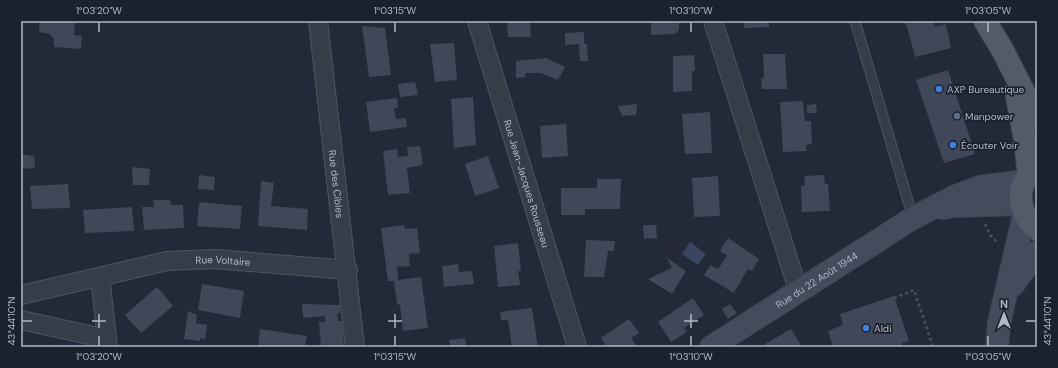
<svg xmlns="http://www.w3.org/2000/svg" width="1058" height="368" viewBox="0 0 1058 368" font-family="'DM Sans',sans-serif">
<rect width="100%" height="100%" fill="#232939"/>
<polygon fill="#394561" points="690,242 706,254 698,265 682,254"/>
<g fill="#3f4758">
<polygon points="40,21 75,21 74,35 82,36 81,49 54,47 54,39 50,34 39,32"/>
<polygon points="507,21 530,21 531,37 508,37"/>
<polygon points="651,21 679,21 679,30 675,34 651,35"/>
<polygon points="744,21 769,21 769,27 744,28"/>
<polygon points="903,21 934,21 935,27 946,24 951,48 915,57 907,26"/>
<polygon points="362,26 385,28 391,75 369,77"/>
<polygon points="584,32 584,44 587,44 588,61 580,61 579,44 565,45 565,33"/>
<polygon points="454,43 457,80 435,82 430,44"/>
<polygon points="763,54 785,54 787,89 762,89 761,78 764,78"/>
<polygon points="694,55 695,71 692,71 692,91 673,92 673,56"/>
<polygon points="546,58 565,67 558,80 541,73 525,73 525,77 516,78 516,61"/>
<polygon points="948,70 975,154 944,163 916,80"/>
<polygon points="415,82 418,95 400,97 398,84"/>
<polygon points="473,97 476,145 454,148 451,99"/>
<polygon points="397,98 398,108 394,108 396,119 406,118 407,127 370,132 366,102"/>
<polygon points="803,101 805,121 811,121 812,144 806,145 807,151 783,152 780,102"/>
<polygon points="637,104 636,115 622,116 618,106"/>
<polygon points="816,104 817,113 807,113 807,105"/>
<polygon points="710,112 712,153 685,154 682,114"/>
<polygon points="566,124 568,156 542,158 540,126"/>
<polygon points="420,146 423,165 407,168 410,193 388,195 383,151 397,149 398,157 408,156 407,147"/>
<polygon points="21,154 34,156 35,168 21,169"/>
<polygon points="488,156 499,188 475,196 465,164"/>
<polygon points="132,167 150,169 149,185 133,185"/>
<polygon points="199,175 215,177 214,190 198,189"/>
<polygon points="824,175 825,184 828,184 830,211 802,212 801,186 805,185 804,176"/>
<polygon points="718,176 720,216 694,217 692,178"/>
<polygon points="597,179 621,179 620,209 585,209 585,215 561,215 561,188 597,188"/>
<polygon points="261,181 274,183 271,206 308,209 307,230 258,226"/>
<polygon points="68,184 70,208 32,209 30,186"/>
<polygon points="153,200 170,200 171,205 183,205 184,228 144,230 142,207 154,207"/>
<polygon points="199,202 242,206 240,229 197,226"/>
<polygon points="132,207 134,231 85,233 83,210"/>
<polygon points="404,225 405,229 417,228 420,253 409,254 410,266 397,267 398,280 421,277 428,328 403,331 400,305 397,304 394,281 388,281 381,228"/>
<polygon points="643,225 656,225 657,238 644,239"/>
<polygon points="728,238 759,259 752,271 748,269 734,293 704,275 710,265 718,269 727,256 720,251"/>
<polygon points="586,240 615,241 614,251 608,251 604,277 584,277"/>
<polygon points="518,243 521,271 518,271 520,285 498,287 494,246"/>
<polygon points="667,258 686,271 672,294 648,279 672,268"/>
<polygon points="458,264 459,272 472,271 474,284 444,287 442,266"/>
<polygon points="202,284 244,291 240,318 198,310"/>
<polygon points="157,287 173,306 141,333 125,315"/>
<polygon points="894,296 909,341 902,343 903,347 833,347 828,331 843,325 840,314"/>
<polygon points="693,298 704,315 684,328 687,332 671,342 658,322"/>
<polygon points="302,304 340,305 340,313 337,313 338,321 342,321 344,347 321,347 319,322 325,322 325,316 303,318"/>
<polygon points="730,304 737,313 728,319 722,309"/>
<polygon points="532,308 538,347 512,347 508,320 501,320 500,312"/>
<polygon points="188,311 197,315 196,323 207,325 205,339 200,338 200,341 184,339"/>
<polygon points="629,319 639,333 631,338 637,347 607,347 601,338"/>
<polygon points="260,329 307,336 305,347 258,347"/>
<polygon points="791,329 802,347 767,347 765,344"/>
<polygon points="465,338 466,347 450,347 449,340"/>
</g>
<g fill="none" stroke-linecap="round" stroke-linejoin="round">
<defs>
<polyline id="lane" points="855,21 913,218"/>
<g id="street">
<path id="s1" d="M 318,21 L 355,347"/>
<path id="s2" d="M 477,21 L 577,347"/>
<polyline points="713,21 798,290"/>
<polyline points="100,277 108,347"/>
<path id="s3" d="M 21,295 L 167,261 L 215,259 L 348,270"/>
<polyline points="21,320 107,339"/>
</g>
<g id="secondary">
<polyline points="943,208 955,206 1021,204"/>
<polyline points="1013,285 1037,252"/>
<path id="s4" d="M 711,347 L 913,218 L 956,196 L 980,187 L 1025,181"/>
<polyline points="997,347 999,323 1024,215"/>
</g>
<g id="primary">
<polyline points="985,21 1002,49 1037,118"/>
<polyline points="1016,91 1025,140 1029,177"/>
<path d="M 1037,170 C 1013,183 1018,214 1037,229"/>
</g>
</defs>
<use href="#lane" stroke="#4f5461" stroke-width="11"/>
<use href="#street" stroke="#4f5461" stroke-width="20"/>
<use href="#secondary" stroke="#404552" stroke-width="24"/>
<use href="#primary" stroke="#404552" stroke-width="24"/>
<g stroke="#435257" stroke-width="2.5" stroke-dasharray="3 3" stroke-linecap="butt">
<polyline points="985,224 990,235 998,243"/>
<polyline points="894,298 914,290 933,347"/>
</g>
<use href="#lane" stroke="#373c49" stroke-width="9"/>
<use href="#street" stroke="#373c49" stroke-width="18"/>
<use href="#secondary" stroke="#454a5c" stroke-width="22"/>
<use href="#primary" stroke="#555a69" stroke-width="22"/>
</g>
<path fill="none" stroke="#b2b7c5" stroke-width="1.5" d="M 99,22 L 99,32M 395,22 L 395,32M 691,22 L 691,32M 988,22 L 988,32M 99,314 L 99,328M 395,314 L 395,328M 691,314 L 691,328M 22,321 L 32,321M 92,321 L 106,321M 388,321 L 402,321M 684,321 L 698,321M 1026,321 L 1036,321M 99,336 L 99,346M 395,336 L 395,346M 691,336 L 691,346M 988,336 L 988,346"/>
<g fill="#3f7fe0" stroke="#1c212e" stroke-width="1.5">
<circle cx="939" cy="89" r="4"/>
<circle cx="953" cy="145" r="4"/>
<circle cx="866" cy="328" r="4"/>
</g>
<circle fill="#5c6f8a" stroke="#1c212e" stroke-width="1.5" cx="957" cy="116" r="4"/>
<g text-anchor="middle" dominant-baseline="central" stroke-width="3.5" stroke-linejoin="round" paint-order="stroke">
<g font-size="10" fill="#b2b7c5" stroke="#1c212e" text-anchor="start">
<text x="947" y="89">AXP Bureautique</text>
<text x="965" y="116">Manpower</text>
<text x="961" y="145">Écouter Voir</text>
<text x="874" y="328">Aldi</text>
</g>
<g font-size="10" fill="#b2b7c5" stroke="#1c212e">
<text stroke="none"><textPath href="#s1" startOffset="164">Rue des Cibles</textPath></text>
<text stroke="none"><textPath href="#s2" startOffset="170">Rue Jean-Jacques Rousseau</textPath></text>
<text stroke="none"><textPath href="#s3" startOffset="206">Rue Voltaire</textPath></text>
<text stroke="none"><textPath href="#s4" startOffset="125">Rue du 22 Août 1944</textPath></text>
</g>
</g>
<rect width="1058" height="368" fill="none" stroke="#1c212e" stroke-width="44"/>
<g transform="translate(1004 314)" stroke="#1c212e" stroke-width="3" paint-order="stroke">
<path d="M0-3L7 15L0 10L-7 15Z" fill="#b2b7c5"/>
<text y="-6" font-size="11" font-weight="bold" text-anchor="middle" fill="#b2b7c5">N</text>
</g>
<rect x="22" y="22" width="1014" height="324" fill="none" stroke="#b2b7c5" stroke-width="1.5"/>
<g font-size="10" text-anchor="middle" fill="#b2b7c5">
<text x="99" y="14">1°03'20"W</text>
<text x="395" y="14">1°03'15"W</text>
<text x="691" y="14">1°03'10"W</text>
<text x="988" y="14">1°03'05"W</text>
<text transform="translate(11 321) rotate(-90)" y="4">43°44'10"N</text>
<text transform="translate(1047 321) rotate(-90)" y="4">43°44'10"N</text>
<text x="99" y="360">1°03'20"W</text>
<text x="395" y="360">1°03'15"W</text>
<text x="691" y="360">1°03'10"W</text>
<text x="988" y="360">1°03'05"W</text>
</g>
</svg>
